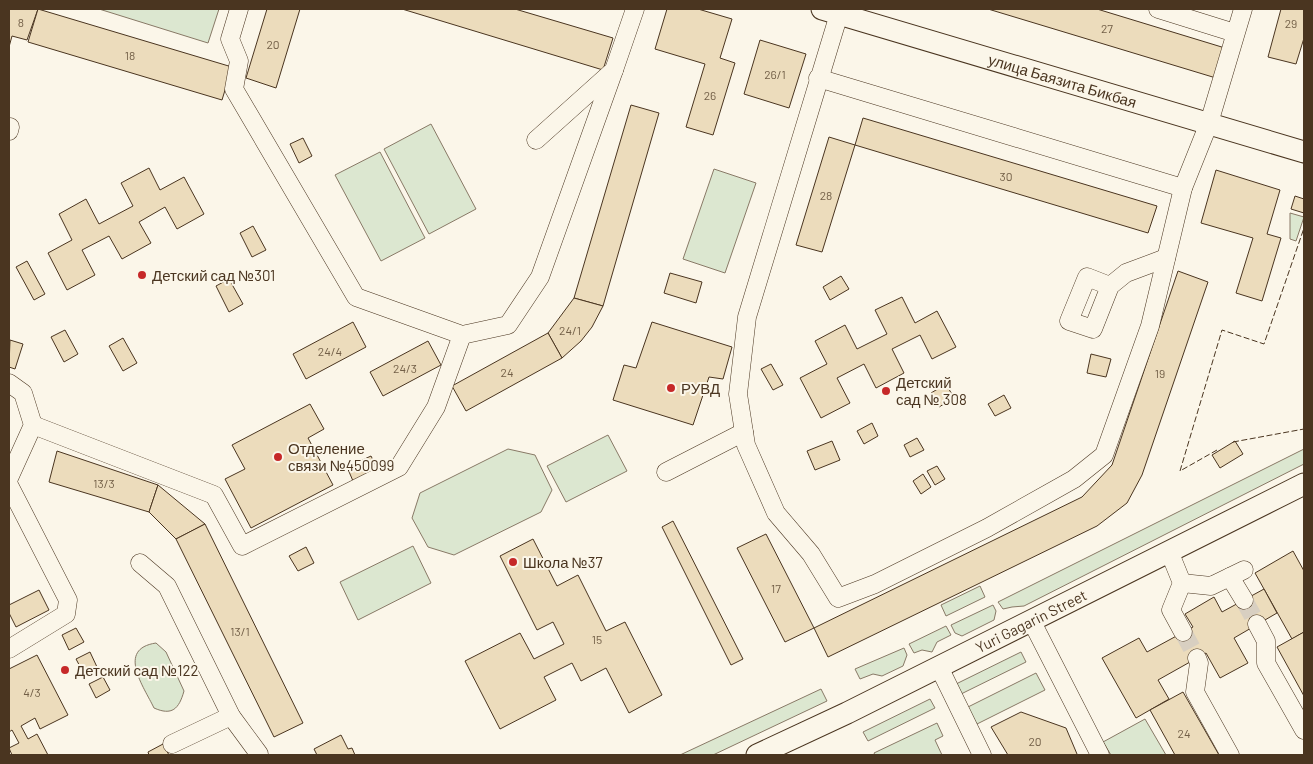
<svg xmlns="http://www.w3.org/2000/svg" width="1313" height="764" viewBox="0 0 1313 764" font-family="Barlow,sans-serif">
<rect width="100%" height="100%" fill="#fbf6e9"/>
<g fill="#dce7d0" stroke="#887966">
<polygon points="99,9 219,9 208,43"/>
<polygon points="431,124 476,209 429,234 384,149"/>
<polygon points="380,152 425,238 381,261 335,175"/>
<polygon points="714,169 756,183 725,273 683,259"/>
<polygon points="1290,213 1304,217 1296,241 1290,239"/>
<polygon points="608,435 627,471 566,502 547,466"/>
<polygon points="508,449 535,455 552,490 541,512 454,555 428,547 412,518 420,493"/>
<polygon points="1304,449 1304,464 1024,606 1012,607 1003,609 998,602"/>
<polygon points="413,546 431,583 358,620 340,582"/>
<polygon points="980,586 985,597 946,616 941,605"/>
<polygon points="993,605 996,611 994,620 962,636 955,633 951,625"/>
<polygon points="946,626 951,635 937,642 932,652 922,650 914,653 909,644"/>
<path d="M 156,643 L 166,652 L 184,691 C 179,709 172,716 154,708 C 144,687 116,649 156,643 Z"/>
<polygon points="904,648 907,655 903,666 882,676 873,674 860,679 855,669"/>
<polygon points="1021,652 1026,662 959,695 954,685"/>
<polygon points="1036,673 1045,690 975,725 966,708"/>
<polygon points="821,689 827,701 713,755 680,755"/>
<polygon points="930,699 935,708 868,741 863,732"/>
<polygon points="1145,719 1166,755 1111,755 1103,742"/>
<polygon points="937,723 943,736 935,740 942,755 875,755 874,753"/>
</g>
<g fill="#ecdcbc" stroke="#4a3520">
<polygon points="9,9 38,9 27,40 12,36 9,47"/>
<polygon points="38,9 232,67 222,100 28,42"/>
<polygon points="267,9 300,9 276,88 246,78"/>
<polygon points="402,9 515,9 613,38 603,70"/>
<polygon points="667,9 698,9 732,19 720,58 735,63 713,135 686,127 705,64 655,49"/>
<polygon points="988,9 1097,9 1225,48 1216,78"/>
<polygon points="1281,9 1304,9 1304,38 1296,64 1268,57"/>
<polygon points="760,40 806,54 789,108 744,94"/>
<polygon points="631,105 659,113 603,306 574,298"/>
<polygon points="863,118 1157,206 1148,233 855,145"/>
<polygon points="829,137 855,145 822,252 796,245"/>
<polygon points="303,138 312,156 299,163 290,144"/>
<polygon points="149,168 160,190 184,177 204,214 177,229 165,207 139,222 151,243 122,259 109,236 82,250 95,275 67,290 48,253 72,240 59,214 86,199 99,224 133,206 121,183"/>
<polygon points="1216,170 1280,190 1267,234 1281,238 1262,301 1236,293 1253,238 1201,223"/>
<polygon points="1295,196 1304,199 1304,213 1291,209"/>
<polygon points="253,226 266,250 252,257 240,233"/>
<polygon points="27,261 45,294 34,300 16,267"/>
<polygon points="1178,271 1208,282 1142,475 1127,503 1097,526 828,657 814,628 1082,497 1112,465"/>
<polygon points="670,273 702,282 696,303 664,293"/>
<polygon points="841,276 849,289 830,300 823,287"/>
<polygon points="229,279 243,304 229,312 216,286"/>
<polygon points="902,297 915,323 937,311 956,347 932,359 920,335 892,349 904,373 876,388 864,364 837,378 850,403 821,418 800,378 827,364 815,341 845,325 857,349 887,334 875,310"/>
<polygon points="574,298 603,306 592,327 581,341 562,358 548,333"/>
<polygon points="353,322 366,347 306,379 293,354"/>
<polygon points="652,322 732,347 723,379 709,377 693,425 613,400 624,365 636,368"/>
<polygon points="65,330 78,354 64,362 51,337"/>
<polygon points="548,333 562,358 466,411 452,386"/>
<polygon points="123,338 137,363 123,371 109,346"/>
<polygon points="10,340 23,344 15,369 9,367"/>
<polygon points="428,341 441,365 383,396 370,372"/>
<polygon points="1091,354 1111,359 1106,377 1087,373"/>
<polygon points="771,364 783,385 773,390 761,369"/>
<polygon points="946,384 954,398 939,407 931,393"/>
<polygon points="1004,395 1011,408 995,416 988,404"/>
<polygon points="310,404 324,429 308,438 333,485 251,528 225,479 245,469 232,445"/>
<polygon points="872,423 878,436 864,444 857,431"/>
<polygon points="917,438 924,450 910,457 904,445"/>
<polygon points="832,441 840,460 815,470 807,451"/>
<polygon points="1235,441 1243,454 1220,468 1212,455"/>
<polygon points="57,451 158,485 149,512 49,482"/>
<polygon points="371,456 378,470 353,481 347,467"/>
<polygon points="937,466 945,479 935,485 927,471"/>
<polygon points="923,474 931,487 921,494 913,481"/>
<polygon points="158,485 205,524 176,539 149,512"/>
<polygon points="673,521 743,659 731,665 662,527"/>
<polygon points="205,524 303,723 274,737 176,539"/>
<polygon points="766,534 814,628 785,642 737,548"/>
<polygon points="533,539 557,586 578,575 606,631 625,622 662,695 629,713 606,668 581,681 572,663 544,677 556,700 500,729 465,661 520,633 534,659 564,644 553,622 537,630 500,556"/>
<polygon points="306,547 314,563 298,571 289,556"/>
<polygon points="1293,551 1304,571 1304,632 1292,639 1255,573"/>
<polygon points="1264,589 1277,613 1234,638 1248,663 1220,678 1206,653 1158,680 1169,699 1136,718 1102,658 1139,638 1147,652 1193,627 1185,614 1214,597 1222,612"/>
<polygon points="39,590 49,610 16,627 9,613 9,605"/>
<polygon points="76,628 84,642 69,650 62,635"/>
<polygon points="1304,632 1304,696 1277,647"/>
<polygon points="90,652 97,667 84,674 76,659"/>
<polygon points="37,655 68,715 40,729 35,718 21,726 28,739 37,734 48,755 12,755 9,748 19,743 12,730 9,732 9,669"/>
<polygon points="103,677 110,690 96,698 89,684"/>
<polygon points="1183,692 1219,755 1175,755 1150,710"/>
<polygon points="1021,712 1066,728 1077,754 1076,755 1008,755 991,727"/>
<polygon points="341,735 348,749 352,748 355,755 317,755 314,749"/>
<polygon points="163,744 169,755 149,755 148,752"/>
</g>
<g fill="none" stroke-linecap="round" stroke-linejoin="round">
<g stroke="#d8cfc1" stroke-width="18" stroke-dasharray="18 9" stroke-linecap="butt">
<polyline points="1244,600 1257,624"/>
<polyline points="1183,632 1197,658"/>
</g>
<defs>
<g id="minor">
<polyline points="239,9 230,39 239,61 234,89 356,297 462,335 508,325 540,277 614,70"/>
<polyline points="1158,9 1235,33"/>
<polyline points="839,14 747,317 738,394 746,445 776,513 811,554 838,598 875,584 987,528 1074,479 1104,455 1150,326 1183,188 1209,123 1243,9"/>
<polyline points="818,78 1183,188"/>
<polyline points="9,131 10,127"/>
<polyline points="536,140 614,70 635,9"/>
<polyline points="1110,286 1087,277 1069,321 1093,329 1110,286 1126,273 1166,258"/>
<polyline points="9,383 23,393 33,425 9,478"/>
<polyline points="33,425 214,495 242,546 399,467 436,407 462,335"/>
<polyline points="666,472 744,432"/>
<polyline points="9,485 68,600 66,614 9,649"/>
<polyline points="1169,551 1182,583 1171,610 1183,632"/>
<polyline points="140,563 167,586 231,716 259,754"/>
<polyline points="1230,577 1244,600"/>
<polyline points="1182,583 1211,586 1244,570"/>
<polyline points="1031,620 1100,755"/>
<polyline points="1257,624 1266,641 1266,663 1304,730"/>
<polyline points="1197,658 1199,663 1195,692 1230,755"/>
<polyline points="939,667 982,755"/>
<polyline points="172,744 231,716"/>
</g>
<g id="major">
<path id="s1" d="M 822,9 L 1304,152"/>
<path id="s2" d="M 757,755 L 847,713 L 1304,484"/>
</g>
</defs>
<use href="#minor" stroke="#4a3520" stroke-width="19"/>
<use href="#major" stroke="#4a3520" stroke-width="23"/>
<use href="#minor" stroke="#fbf6e9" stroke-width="18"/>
<use href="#major" stroke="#fbf6e9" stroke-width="21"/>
<g stroke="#4a3520" stroke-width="1" stroke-dasharray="6 2.5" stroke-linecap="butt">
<polyline points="1233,442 1304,429"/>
<polyline points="1217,450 1180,471 1222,330 1264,344 1304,228"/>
</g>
</g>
<g fill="#c62828" stroke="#fbf6e9" stroke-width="2">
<circle cx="142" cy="275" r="5"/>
<circle cx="671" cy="388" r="5"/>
<circle cx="886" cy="391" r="5"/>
<circle cx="278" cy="457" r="5"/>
<circle cx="513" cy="562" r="5"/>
<circle cx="65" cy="670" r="5"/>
</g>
<g text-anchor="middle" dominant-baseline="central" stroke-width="4" stroke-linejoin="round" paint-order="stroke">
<g font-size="12" fill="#725f47">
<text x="21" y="22">8</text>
<text x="1291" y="23">29</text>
<text x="1107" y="28">27</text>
<text x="273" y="44">20</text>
<text x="130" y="55">18</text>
<text x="775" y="74">26/1</text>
<text x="710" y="95">26</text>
<text x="1006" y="176">30</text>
<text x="826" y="195">28</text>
<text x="570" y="330">24/1</text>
<text x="330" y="351">24/4</text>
<text x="405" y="368">24/3</text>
<text x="507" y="372">24</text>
<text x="1160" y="373">19</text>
<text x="104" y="483">13/3</text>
<text x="776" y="588">17</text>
<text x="240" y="631">13/1</text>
<text x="597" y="639">15</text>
<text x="32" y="692">4/3</text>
<text x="1184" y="733">24</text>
<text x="1035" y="741">20</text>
</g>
<g font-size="15" fill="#4a3520" stroke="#fbf6e9">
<text stroke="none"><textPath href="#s1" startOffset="251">улица Баязита Бикбая</textPath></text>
<text stroke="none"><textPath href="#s2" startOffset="305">Yuri Gagarin Street</textPath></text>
</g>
<g font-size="15" fill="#4a3520" stroke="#fbf6e9" text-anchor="start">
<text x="152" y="275">Детский сад №301</text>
<text x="896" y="382">Детский<tspan x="896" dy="17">сад № 308</tspan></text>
<text x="681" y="388">РУВД</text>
<text x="288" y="448">Отделение<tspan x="288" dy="17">связи №450099</tspan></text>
<text x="523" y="562">Школа №37</text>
<text x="75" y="670">Детский сад №122</text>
</g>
</g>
<rect width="1313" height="764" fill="none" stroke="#4a3520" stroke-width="20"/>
</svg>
